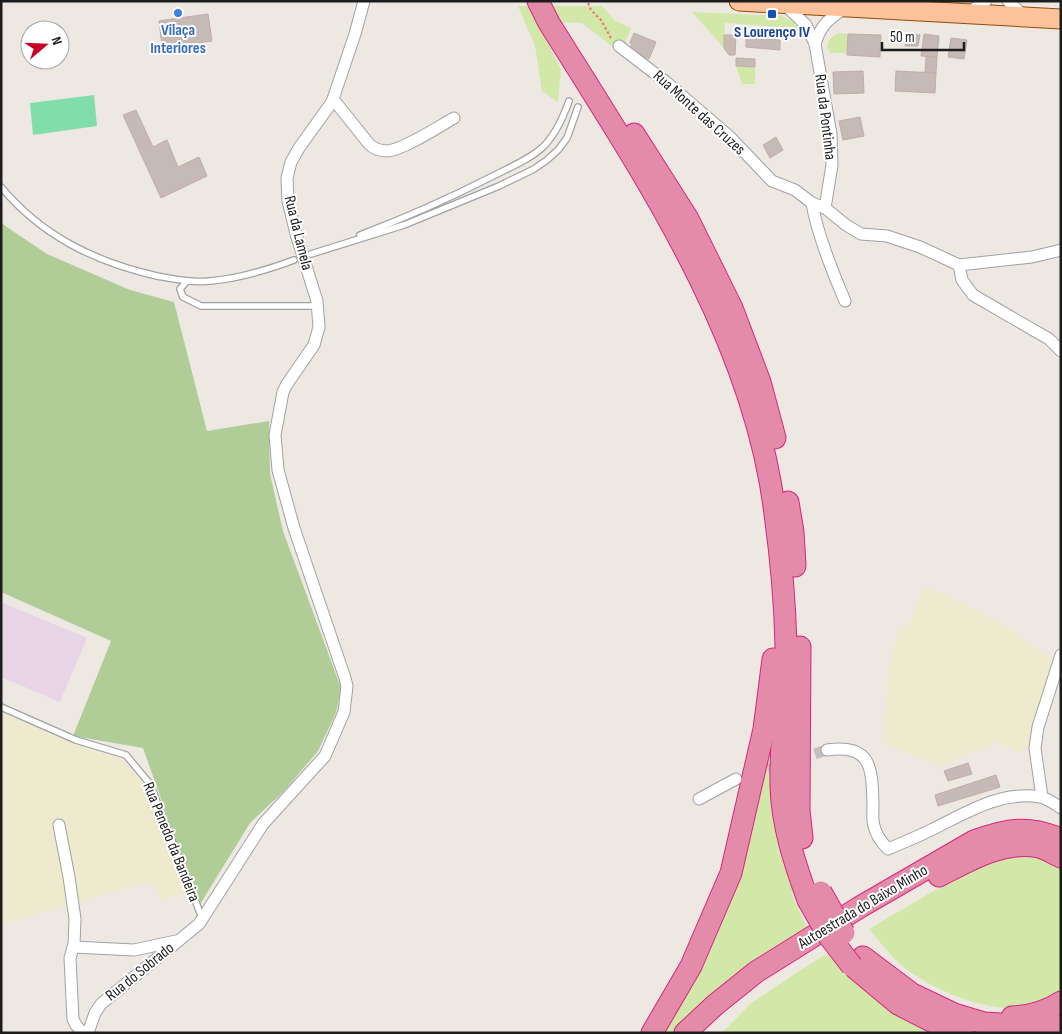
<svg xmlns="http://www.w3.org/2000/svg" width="1062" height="1034" viewBox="0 0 1062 1034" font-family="'Sofia Sans Condensed',sans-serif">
<rect width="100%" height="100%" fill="#eee8e3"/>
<polygon fill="#e7d5e7" points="1,602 87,638 60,702 1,677"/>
<g fill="#edeace">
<polygon points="923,589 938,591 993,618 1055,661 1033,745 1018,753 997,741 979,752 973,751 951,762 938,765 883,743 889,666 898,632 911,621"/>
<polygon points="1,712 74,744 120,758 147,786 187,892 162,901 151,881 8,922 1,920"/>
</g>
<g fill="#d2e8a9">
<polygon points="518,6 602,6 614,20 631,28 621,53 582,23 537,22 561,69 558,102 542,91 535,46"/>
<polygon points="692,12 782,16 791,20 801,32 795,28 725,23 724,48"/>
<path d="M 840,33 L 848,34 L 847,53 L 830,53 C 824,43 830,36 840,33 Z"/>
<polygon points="736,66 755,67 755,84 742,84"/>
<polygon points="772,731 776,832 780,854 792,889 793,898 808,929 699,1006 672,1033 661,1033 673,1013"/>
<path d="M 1004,856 L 1045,857 L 1061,865 L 1061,995 C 1053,998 1045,1005 1036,1006 C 994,1015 943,995 909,971 C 893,960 881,943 869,929 L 981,863 Z"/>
<path d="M 828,953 C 861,991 887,1010 931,1033 L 722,1033 L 750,1004 L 799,971 Z"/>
</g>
<polygon fill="#b0cd98" points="1,223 47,254 130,290 174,302 207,431 269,421 270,474 283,531 341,688 336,713 318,751 284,791 250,823 199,906 143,748 73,736 111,641 1,592"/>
<polygon fill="#81ddaa" points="94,95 97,126 33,135 30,103"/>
<g fill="#c6bab6" stroke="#c0ada5">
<polygon points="208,14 212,41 182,45 179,18"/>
<polygon points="179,18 182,45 162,47 159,21"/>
<polygon points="634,33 656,42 649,59 629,51 632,44 630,43"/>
<polygon points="848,34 881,35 880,57 847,55"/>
<polygon points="906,34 920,35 918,46 905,46"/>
<polygon points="924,34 939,36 937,57 921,56"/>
<polygon points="724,35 736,35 735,55 729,55 724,48"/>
<polygon points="746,38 780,40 780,50 746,47"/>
<polygon points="951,38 967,40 964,59 948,57"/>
<polygon points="926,57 937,57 936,73 925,72"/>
<polygon points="736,58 755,59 755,67 736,66"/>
<polygon points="863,71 864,93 834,94 833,72"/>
<polygon points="896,71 936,73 935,93 895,91"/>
<polygon points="136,110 153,147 167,140 178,167 199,157 207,176 161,198 123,115"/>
<polygon points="860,117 864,136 843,140 839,121"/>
<polygon points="776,137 783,150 770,158 763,145"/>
<polygon points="968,763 972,774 948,781 944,771"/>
<polygon points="996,775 1000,787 938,806 935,795"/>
</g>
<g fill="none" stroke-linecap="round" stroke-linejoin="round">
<polyline stroke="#c4bfbb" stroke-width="11" stroke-dasharray="11 5.5" stroke-linecap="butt" points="752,774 827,750"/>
<defs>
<g id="service">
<path d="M 1,187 C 42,236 95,262 157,276 C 174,279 192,283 210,281 C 239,279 267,270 294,260"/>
<path d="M 360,235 C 405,218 450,198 493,176 C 510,167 529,160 543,147 C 556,134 563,118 569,101"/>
<polyline points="311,254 404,225 499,186 534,169 547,160 558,150 567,138 578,107"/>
<polyline points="187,281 180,289 183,297 201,306 317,306"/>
<polyline points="1,707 76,740 126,755 150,784 202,918"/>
</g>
<g id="minor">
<polyline points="1008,1 1025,17"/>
<polyline points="785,5 806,25 815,44 831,134 832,165 825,208"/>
<polyline points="969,12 986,1"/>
<path d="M 815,44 C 821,24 829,19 845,8"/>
<polyline points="619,46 666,82 731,138 772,181 795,190 812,203 825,208 846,225 861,234 887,236 920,247 959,265 1032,257 1061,250"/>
<path d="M 333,99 L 369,144 C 374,149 380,151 387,151 C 403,150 438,127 454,118"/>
<path d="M 812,203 C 817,234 833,273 845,301"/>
<polyline points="959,265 962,280 973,295 1049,339 1061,351"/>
<path d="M 827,750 C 873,743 872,770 873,806 C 873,812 872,820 874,826 C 876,835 881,842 888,849 C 902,843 917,837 931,830 C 964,814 1001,790 1040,797 C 1047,798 1055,804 1061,808"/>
<polyline points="1042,797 1035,748 1038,727 1061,655"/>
<polyline points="699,799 736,779"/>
<polyline points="59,825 69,877 75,919 74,944 70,958 73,1019 76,1025 83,1033"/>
<polyline points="73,947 134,950 176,941"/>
<polyline points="88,1033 95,1013 101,1004 199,924 263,824 325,756 344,712 347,686 345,678 294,528 278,470 275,435 283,392 287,384 314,345 319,327 317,301 296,234 288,201 287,178 291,162 299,148 332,102 355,34 364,1"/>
</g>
<polyline id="primary" points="739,1 1061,19"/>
<g id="motorway">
<path d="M 538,1 L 549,23 C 642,172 754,336 775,514 C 781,558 785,602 786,646 C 787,692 780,740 781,786 C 782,826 795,864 808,900"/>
<polyline points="634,134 688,219 732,308 760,382 775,438"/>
<polyline points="788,502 793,532 795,566"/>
<polyline points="800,647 799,810 802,838"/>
<path d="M 939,876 C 970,860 1003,840 1039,847 C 1046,849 1054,854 1061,857"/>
<polyline points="863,957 912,994 954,1014 984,1023 1049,1027 1061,1026"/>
<polyline points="856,969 898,1004 947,1029 963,1033"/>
<path d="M 1012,1017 C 1030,1016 1046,1012 1061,1002"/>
<polyline points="652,1033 691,966 731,873 764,729 773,659"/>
<path d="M 685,1033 L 715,1005 L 756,972 L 860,907 L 974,841 C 1007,829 1028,825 1061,839"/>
</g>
</defs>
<use href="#service" stroke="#a1a1a1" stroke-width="8"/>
<use href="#minor" stroke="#a1a1a1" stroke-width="13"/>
<use href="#primary" stroke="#944c02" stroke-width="21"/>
<use href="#motorway" stroke="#d6257f" stroke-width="23"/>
<polyline stroke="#f86a72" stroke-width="2" stroke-dasharray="2.5 2.5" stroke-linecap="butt" points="588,3 591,10 601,20 612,40"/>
<use href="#service" stroke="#fff" stroke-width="5.5"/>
<use href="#minor" stroke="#fff" stroke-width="11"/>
<use href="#primary" stroke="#fbc29b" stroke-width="19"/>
<use href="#motorway" stroke="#e58baa" stroke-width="21"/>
<defs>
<g id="motorway-bridge">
<polyline points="821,892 844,933"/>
<polyline points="808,900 828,935 852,966"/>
</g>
</defs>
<use href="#motorway-bridge" stroke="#d6257f" stroke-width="23" stroke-linecap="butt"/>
<use href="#motorway-bridge" stroke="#e58baa" stroke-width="21"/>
</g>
<circle fill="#3f7fe0" stroke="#fff" stroke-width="2" cx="178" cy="13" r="5"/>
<rect fill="#1a4fb4" stroke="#fff" stroke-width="2" x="767" y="9" width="10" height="10" rx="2.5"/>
<g text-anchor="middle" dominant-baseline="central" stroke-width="4" stroke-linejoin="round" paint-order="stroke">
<g font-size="16" font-weight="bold" fill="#366cbe" stroke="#fff">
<text x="178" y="30">Vilaça<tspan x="178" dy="18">Interiores</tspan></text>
</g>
<g font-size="16" font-weight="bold" fill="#164399" stroke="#fff">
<text x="772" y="32">S Lourenço IV</text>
</g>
<g font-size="16" fill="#1d1d1d" stroke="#fff">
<text transform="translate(699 113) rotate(42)">Rua Monte das Cruzes</text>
<text transform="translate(825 117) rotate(83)">Rua da Pontinha</text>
<text transform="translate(298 233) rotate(76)">Rua da Lamela</text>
<text transform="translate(171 842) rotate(68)">Rua Penedo da Bandeira</text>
<text transform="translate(863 907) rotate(-31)">Autoestrada do Baixo Minho</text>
<text transform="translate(140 972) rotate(-39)">Rua do Sobrado</text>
</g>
</g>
<rect width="1062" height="1034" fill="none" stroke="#1d1d1d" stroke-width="5"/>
<g transform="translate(45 45) rotate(71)"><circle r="24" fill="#ffffff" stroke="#a5a5a5"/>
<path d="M0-4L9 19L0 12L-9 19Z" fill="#c80222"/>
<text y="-8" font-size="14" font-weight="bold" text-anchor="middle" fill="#1d1d1d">N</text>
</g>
<path d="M882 42v8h82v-8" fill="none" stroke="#1d1d1d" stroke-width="2.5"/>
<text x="890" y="42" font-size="15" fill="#1d1d1d" stroke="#ffffff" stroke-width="4" paint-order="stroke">50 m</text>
</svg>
